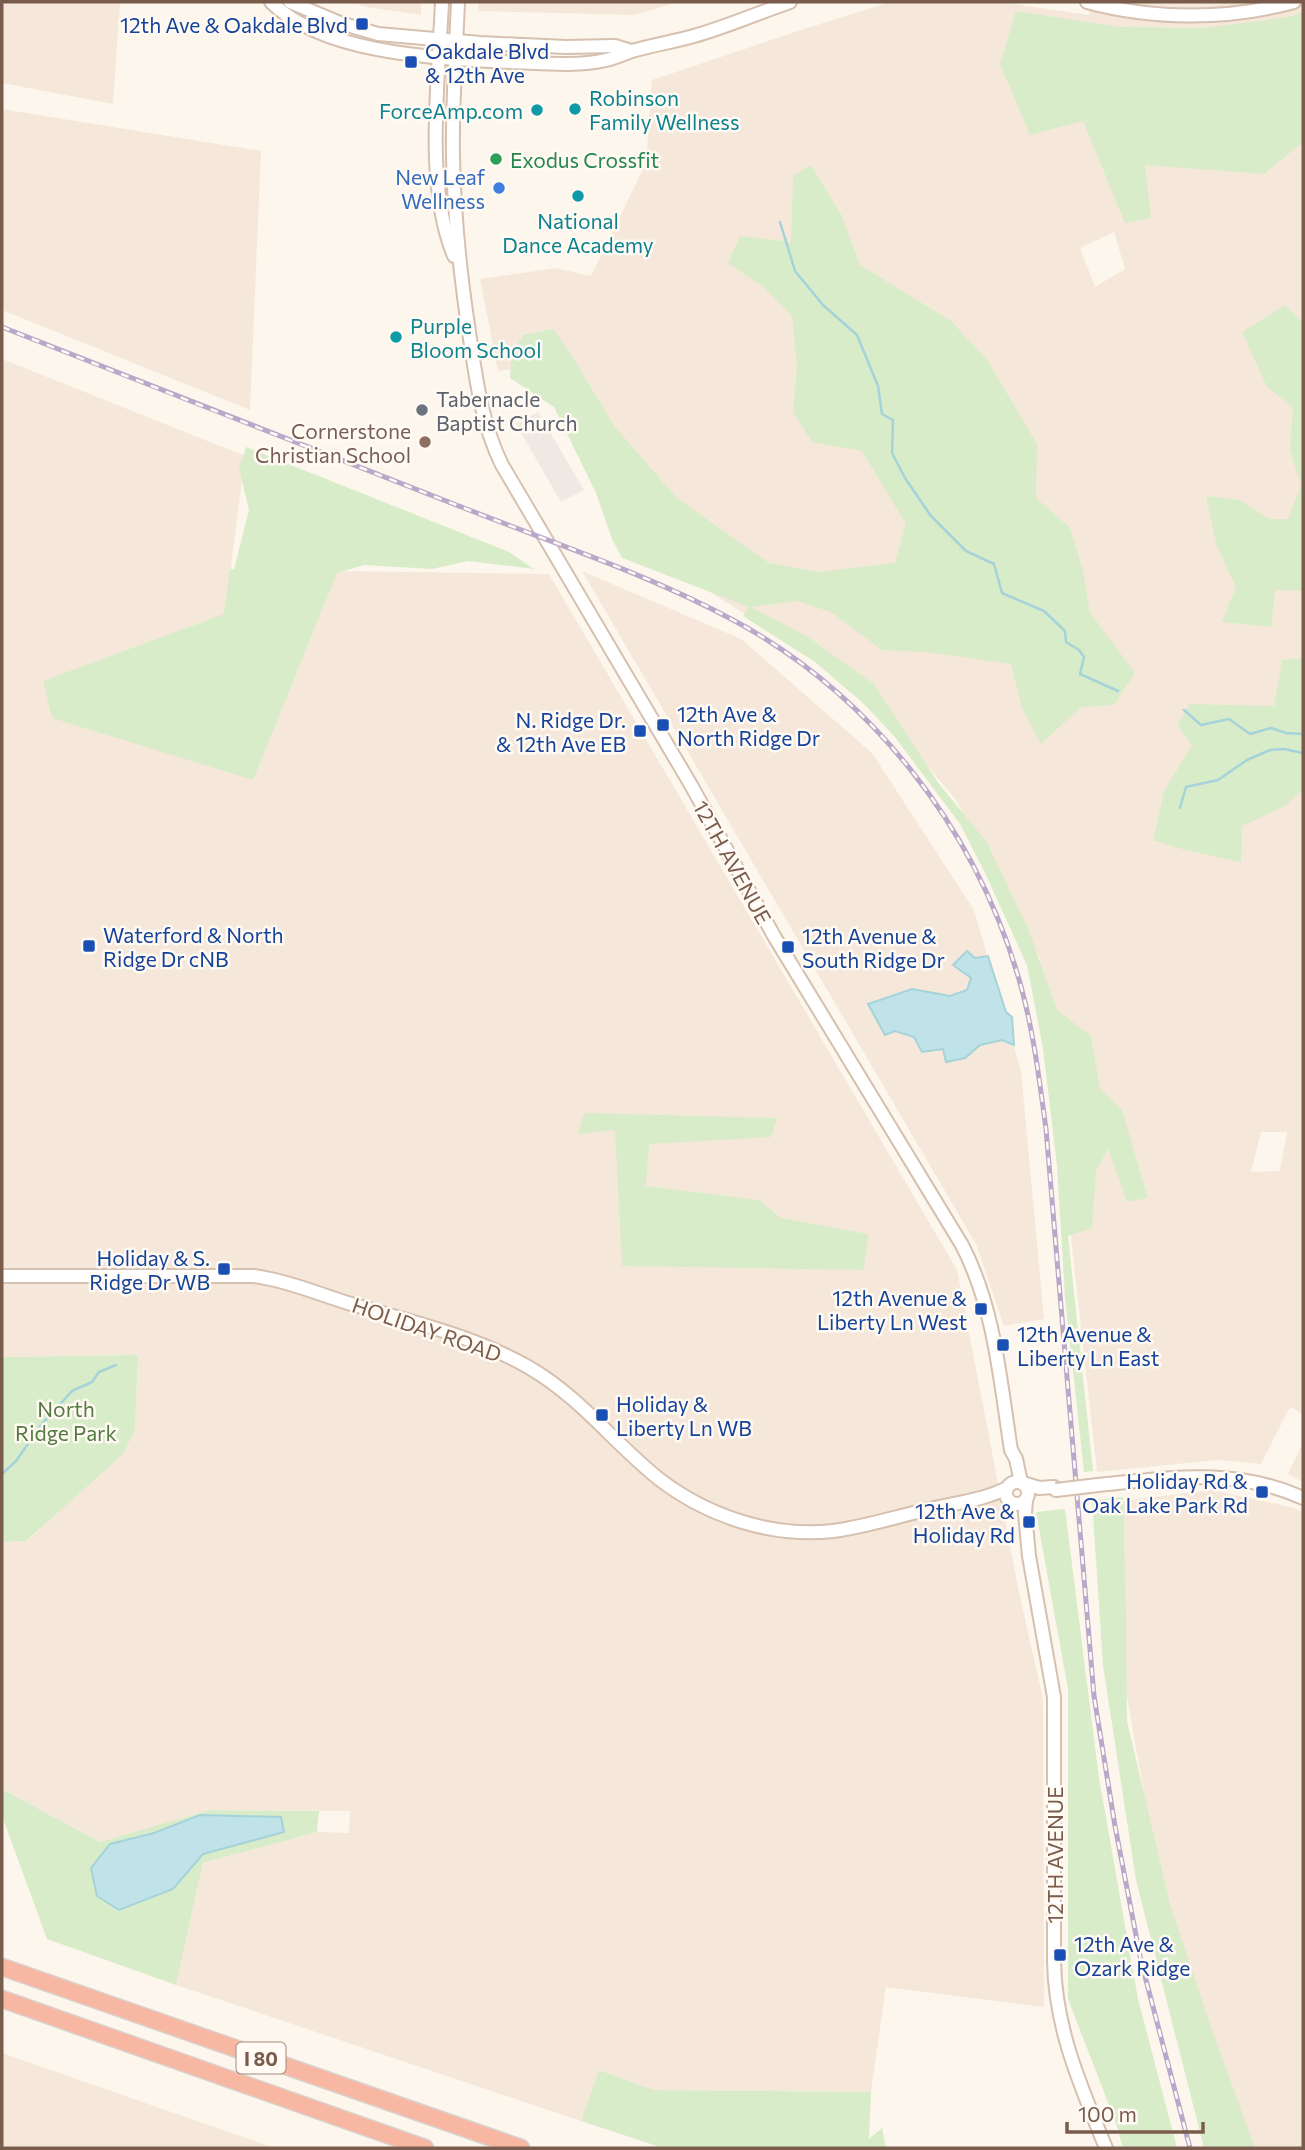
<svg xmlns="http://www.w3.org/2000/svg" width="1305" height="2150" viewBox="0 0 1305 2150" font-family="Commissioner,sans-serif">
<rect width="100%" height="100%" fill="#fdf6ec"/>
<g fill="#f5e8da" fill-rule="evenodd">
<polygon points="2,2 120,2 113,104 2,83"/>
<polygon points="353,2 421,2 421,15 366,7"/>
<polygon points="478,2 678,2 635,15 478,11"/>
<path d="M 890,2 L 998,2 L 1089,15 L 1089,2 L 1303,2 L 1303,1414 L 1290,1407 L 1261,1464 L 1218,1460 L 1097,1472 L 1040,958 L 956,800 L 864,690 L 699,585 L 562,361 L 498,371 L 480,279 L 556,268 L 591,276 L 646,163 L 652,80 L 801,30 ZM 1114,232 L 1125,269 L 1095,287 L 1080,248 ZM 1261,1132 L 1287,1132 L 1280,1171 L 1251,1172 Z"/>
<polygon points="2,109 261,151 250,410 2,310"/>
<polygon points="2,359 245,456 225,614 44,681 52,718 337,571 549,574 957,1270 1019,1592 1043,1699 1044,2007 886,1987 871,2092 654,2090 599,2070 581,2121 176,1985 203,1863 317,1832 349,1833 350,1811 209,1810 100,1842 2,1789 2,1542 27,1541 36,1533 135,1429 138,1355 2,1357"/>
<polygon points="582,571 741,639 872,753 974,910 1021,1071 1044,1319 1004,1326 976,1244"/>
<polygon points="1303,1442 1303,1482 1288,1474"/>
<polygon points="1212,1490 1295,1508 1303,1513 1303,2148 1221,2148 1169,1934 1119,1652 1104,1503"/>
<polygon points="2,2053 272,2147 276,2148 2,2148"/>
</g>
<polygon fill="#efe9e4" points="538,412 584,490 561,502 516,424"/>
<g fill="#d8ecc9">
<polygon points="1016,11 1119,27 1204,28 1289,17 1303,12 1303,142 1264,174 1145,165 1151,218 1125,223 1083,121 1030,135 1000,64"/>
<polygon points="811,165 842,216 860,265 951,321 987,360 1037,444 1036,498 1070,528 1083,571 1090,613 1135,673 1114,705 1081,707 1041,744 1022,708 1011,664 926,652 882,650 831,612 798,601 751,607 808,637 874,684 939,784 986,841 1028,928 1057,1010 1091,1036 1100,1089 1122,1110 1148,1198 1127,1202 1108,1149 1096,1171 1092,1228 1068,1236 1093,1471 1084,1472 1065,1297 1057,1166 1043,1048 1027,965 985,873 960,824 894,736 864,704 815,662 743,616 749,607 622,558 612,539 596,493 554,407 510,378 512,354 523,335 553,329 571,354 615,427 677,498 769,563 818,572 895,563 906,524 862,451 812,442 793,412 797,367 792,316 762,286 728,263 740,236 791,242 793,176"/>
<polygon points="1285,305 1303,323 1303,591 1275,590 1271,627 1222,622 1236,587 1216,544 1206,496 1240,500 1269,519 1288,519 1301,486 1290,449 1293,407 1267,387 1242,332"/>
<polygon points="246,447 509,552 534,569 468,561 432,569 364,565 337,573 253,780 52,718 43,681 224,614 230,569 234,569 249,510 239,468"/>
<polygon points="1303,658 1303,789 1285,806 1242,826 1241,862 1185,850 1153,840 1165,789 1192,746 1178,725 1189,704 1274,706 1282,660"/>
<polygon points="584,1113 777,1118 771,1137 649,1144 646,1186 759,1200 781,1218 868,1234 864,1270 622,1266 615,1130 578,1134"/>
<polygon points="138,1355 135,1429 123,1454 26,1541 2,1542 2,1357"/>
<polygon points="1123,1497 1126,1609 1127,1721 1170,1904 1211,2027 1255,2148 1204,2148 1136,1880 1103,1665 1092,1500"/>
<polygon points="1065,1509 1099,1778 1138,1999 1177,2148 1123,2148 1116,2123 1068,1999 1068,1689 1036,1512"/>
<polygon points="2,1789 100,1842 209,1810 319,1811 317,1832 203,1863 176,1985 47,1939 2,1816"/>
<polygon points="599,2070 654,2090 871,2092 869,2139 882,2128 886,2148 663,2148 581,2121"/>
</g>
<g fill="#bfe3e8" stroke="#a5d3da" stroke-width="2">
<polygon points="967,951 975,958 988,956 1006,1012 1012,1017 1014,1045 1002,1040 980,1045 965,1058 946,1062 943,1049 922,1052 914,1037 895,1031 885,1035 868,1004 912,989 950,996 967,990 971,978 953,965"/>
<polygon points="200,1815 281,1817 284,1832 203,1854 173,1889 119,1910 97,1896 91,1868 110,1844 154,1833"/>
</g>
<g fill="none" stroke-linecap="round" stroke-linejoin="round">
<g stroke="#a5d3da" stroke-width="2.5">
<polyline points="780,222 795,271 823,305 857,335 878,386 882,414 893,420 892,453 905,478 931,516 966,551 994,564 1002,593 1044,611 1065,631 1066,642 1079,650 1084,657 1080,674 1118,691"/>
<polyline points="1184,710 1201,725 1229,719 1250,734 1271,728 1286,733 1303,734"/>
<polyline points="1180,808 1186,787 1218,780 1247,760 1270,750 1284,749 1303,753"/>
<polyline points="2,1474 16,1461 42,1424 72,1391 92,1382 99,1372 116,1365"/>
</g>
<defs>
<g id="secondary">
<path d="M 271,2 C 324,55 439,58 510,62 C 541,63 576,67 606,60 C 615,58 623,54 632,51 C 652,45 673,42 694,36 C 726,27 758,13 790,2"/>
<polyline points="290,2 340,23 378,34 480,43 566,47 615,46 631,51"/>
<path d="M 442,2 C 439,78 424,184 454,256"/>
<path d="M 458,2 C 456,53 452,105 453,156 C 454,215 460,273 469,332 C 476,378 481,422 502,465 L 691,785 L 774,936 L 962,1245 C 995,1309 1000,1380 1011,1450 L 1016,1459 L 1021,1482"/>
<path d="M 1087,2 C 1153,20 1228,20 1294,2"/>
<path d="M 2,1276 L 254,1276 C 288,1281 319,1294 351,1304 C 412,1322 475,1336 530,1368 C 581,1398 614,1443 659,1479 C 707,1516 772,1538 833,1531 C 864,1527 895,1517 926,1510 C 953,1503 982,1501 1007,1488"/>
<circle cx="1017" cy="1493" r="11"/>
<polyline points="1023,1483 1039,1488 1054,1487 1056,1490"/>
<path d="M 1098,1485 C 1170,1478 1235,1467 1303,1498"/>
<path d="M 1026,1500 L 1025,1513 L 1029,1556 L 1054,1697 L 1054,1961 C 1055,2029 1081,2087 1106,2148"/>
</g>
<g id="highway">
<polyline points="2,1967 521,2148"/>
<polyline points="2,1999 425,2148"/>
</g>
</defs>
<use href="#secondary" stroke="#d6c0b0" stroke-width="16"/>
<use href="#highway" stroke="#dad1cd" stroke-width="19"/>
<use href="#secondary" stroke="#fff" stroke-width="12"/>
<use href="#highway" stroke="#f7b7a3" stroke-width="16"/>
<defs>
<path id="rail" d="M 2,327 C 156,388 310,448 464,508 C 553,543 648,574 733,620 C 871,694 974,827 1018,976 C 1033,1026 1039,1078 1046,1129 L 1094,1696 L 1115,1826 L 1141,1961 L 1190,2148"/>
</defs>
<use href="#rail" stroke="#b9a8c9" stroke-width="5"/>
<use href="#rail" stroke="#fffaf3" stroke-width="2.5" stroke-dasharray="8" stroke-linecap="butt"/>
<defs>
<polyline id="secondary-bridge" points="1056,1490 1098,1485"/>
</defs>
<use href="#secondary-bridge" stroke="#d6c0b0" stroke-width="16" stroke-linecap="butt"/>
<use href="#secondary-bridge" stroke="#fff" stroke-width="12"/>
</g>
<g fill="#1a4fb4" stroke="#fffaf3" stroke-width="2.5">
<rect x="355" y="17" width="14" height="14" rx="3.5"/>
<rect x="404" y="55" width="14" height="14" rx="3.5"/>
<rect x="656" y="718" width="14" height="14" rx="3.5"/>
<rect x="633" y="724" width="14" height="14" rx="3.5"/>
<rect x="82" y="939" width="14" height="14" rx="3.5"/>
<rect x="781" y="940" width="14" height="14" rx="3.5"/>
<rect x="217" y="1262" width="14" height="14" rx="3.5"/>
<rect x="974" y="1302" width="14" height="14" rx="3.5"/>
<rect x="996" y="1338" width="14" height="14" rx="3.5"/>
<rect x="595" y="1408" width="14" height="14" rx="3.5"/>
<rect x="1255" y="1485" width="14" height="14" rx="3.5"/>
<rect x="1022" y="1515" width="14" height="14" rx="3.5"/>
<rect x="1053" y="1948" width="14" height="14" rx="3.5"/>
</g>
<g fill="#0f9aa8" stroke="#fffaf3" stroke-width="2.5">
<circle cx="575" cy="109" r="7"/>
<circle cx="537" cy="110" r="7"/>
<circle cx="578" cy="196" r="7"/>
<circle cx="396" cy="337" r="7"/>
</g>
<circle fill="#2e9e5b" stroke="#fffaf3" stroke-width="2.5" cx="496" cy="159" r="7"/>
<circle fill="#3f7fe0" stroke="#fffaf3" stroke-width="2.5" cx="499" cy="188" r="7"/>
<circle fill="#6b7280" stroke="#fffaf3" stroke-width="2.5" cx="422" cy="410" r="7"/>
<circle fill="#8d6e63" stroke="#fffaf3" stroke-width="2.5" cx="425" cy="442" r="7"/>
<g text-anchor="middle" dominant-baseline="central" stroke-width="5" stroke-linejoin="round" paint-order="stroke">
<rect fill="#fffaf3" stroke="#a28b7f" stroke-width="2" x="236.5" y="2042.5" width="49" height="31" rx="5"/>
<g font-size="19" font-weight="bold" fill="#7a5c4d">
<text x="261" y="2058">I 80</text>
</g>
<g font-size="21" fill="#164399" stroke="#fffaf3" text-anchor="start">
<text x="348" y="24" text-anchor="end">12th Ave &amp; Oakdale Blvd</text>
<text x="425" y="50">Oakdale Blvd<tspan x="425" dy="24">&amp; 12th Ave</tspan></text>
<text x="677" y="713">12th Ave &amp;<tspan x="677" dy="24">North Ridge Dr</tspan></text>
<text x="626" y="719" text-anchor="end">N. Ridge Dr.<tspan x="626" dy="24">&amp; 12th Ave EB</tspan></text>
<text x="103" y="934">Waterford &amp; North<tspan x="103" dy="24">Ridge Dr cNB</tspan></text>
<text x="802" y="935">12th Avenue &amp;<tspan x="802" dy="24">South Ridge Dr</tspan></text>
<text x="210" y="1257" text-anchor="end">Holiday &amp; S.<tspan x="210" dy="24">Ridge Dr WB</tspan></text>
<text x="967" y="1297" text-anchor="end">12th Avenue &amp;<tspan x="967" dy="24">Liberty Ln West</tspan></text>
<text x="1017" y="1333">12th Avenue &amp;<tspan x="1017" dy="24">Liberty Ln East</tspan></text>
<text x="616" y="1403">Holiday &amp;<tspan x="616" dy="24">Liberty Ln WB</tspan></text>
<text x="1248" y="1480" text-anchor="end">Holiday Rd &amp;<tspan x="1248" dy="24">Oak Lake Park Rd</tspan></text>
<text x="1015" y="1510" text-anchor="end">12th Ave &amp;<tspan x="1015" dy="24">Holiday Rd</tspan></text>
<text x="1074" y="1943">12th Ave &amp;<tspan x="1074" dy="24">Ozark Ridge</tspan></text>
</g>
<g font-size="21" fill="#0d838f" stroke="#fffaf3" text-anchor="start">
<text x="589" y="97">Robinson<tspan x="589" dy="24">Family Wellness</tspan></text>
<text x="523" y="110" text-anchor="end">ForceAmp.com</text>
<text x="578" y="220" text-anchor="middle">National<tspan x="578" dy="24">Dance Academy</tspan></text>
<text x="410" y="325">Purple<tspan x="410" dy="24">Bloom School</tspan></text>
</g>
<g font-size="21" fill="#27864d" stroke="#fffaf3" text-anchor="start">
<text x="510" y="159">Exodus Crossfit</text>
</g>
<g font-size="21" fill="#366cbe" stroke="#fffaf3" text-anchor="end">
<text x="485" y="176">New Leaf<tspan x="485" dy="24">Wellness</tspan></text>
</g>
<g font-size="21" fill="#5b616d" stroke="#fffaf3" text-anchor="start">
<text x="436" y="398">Tabernacle<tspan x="436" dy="24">Baptist Church</tspan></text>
</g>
<g font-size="21" fill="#785e54" stroke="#fffaf3" text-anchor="end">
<text x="411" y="430">Cornerstone<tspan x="411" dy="24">Christian School</tspan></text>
</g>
<g font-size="21" fill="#7a5c4d" stroke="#fffaf3">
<text transform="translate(733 862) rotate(61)">12TH AVENUE</text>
<text transform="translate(427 1329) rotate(19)">HOLIDAY ROAD</text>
<text transform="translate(1054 1855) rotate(-90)">12TH AVENUE</text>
</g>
<g font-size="21" fill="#537a41" stroke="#fffaf3">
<text x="66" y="1408">North<tspan x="66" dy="24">Ridge Park</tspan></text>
</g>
</g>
<rect width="1305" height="2150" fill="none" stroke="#7a5c4d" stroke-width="7"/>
<path d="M1067 2122v10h136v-10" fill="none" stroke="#7a5c4d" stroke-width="3.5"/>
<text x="1078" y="2122" font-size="21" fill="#7a5c4d" stroke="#fffaf3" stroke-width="5" paint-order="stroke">100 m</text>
</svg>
